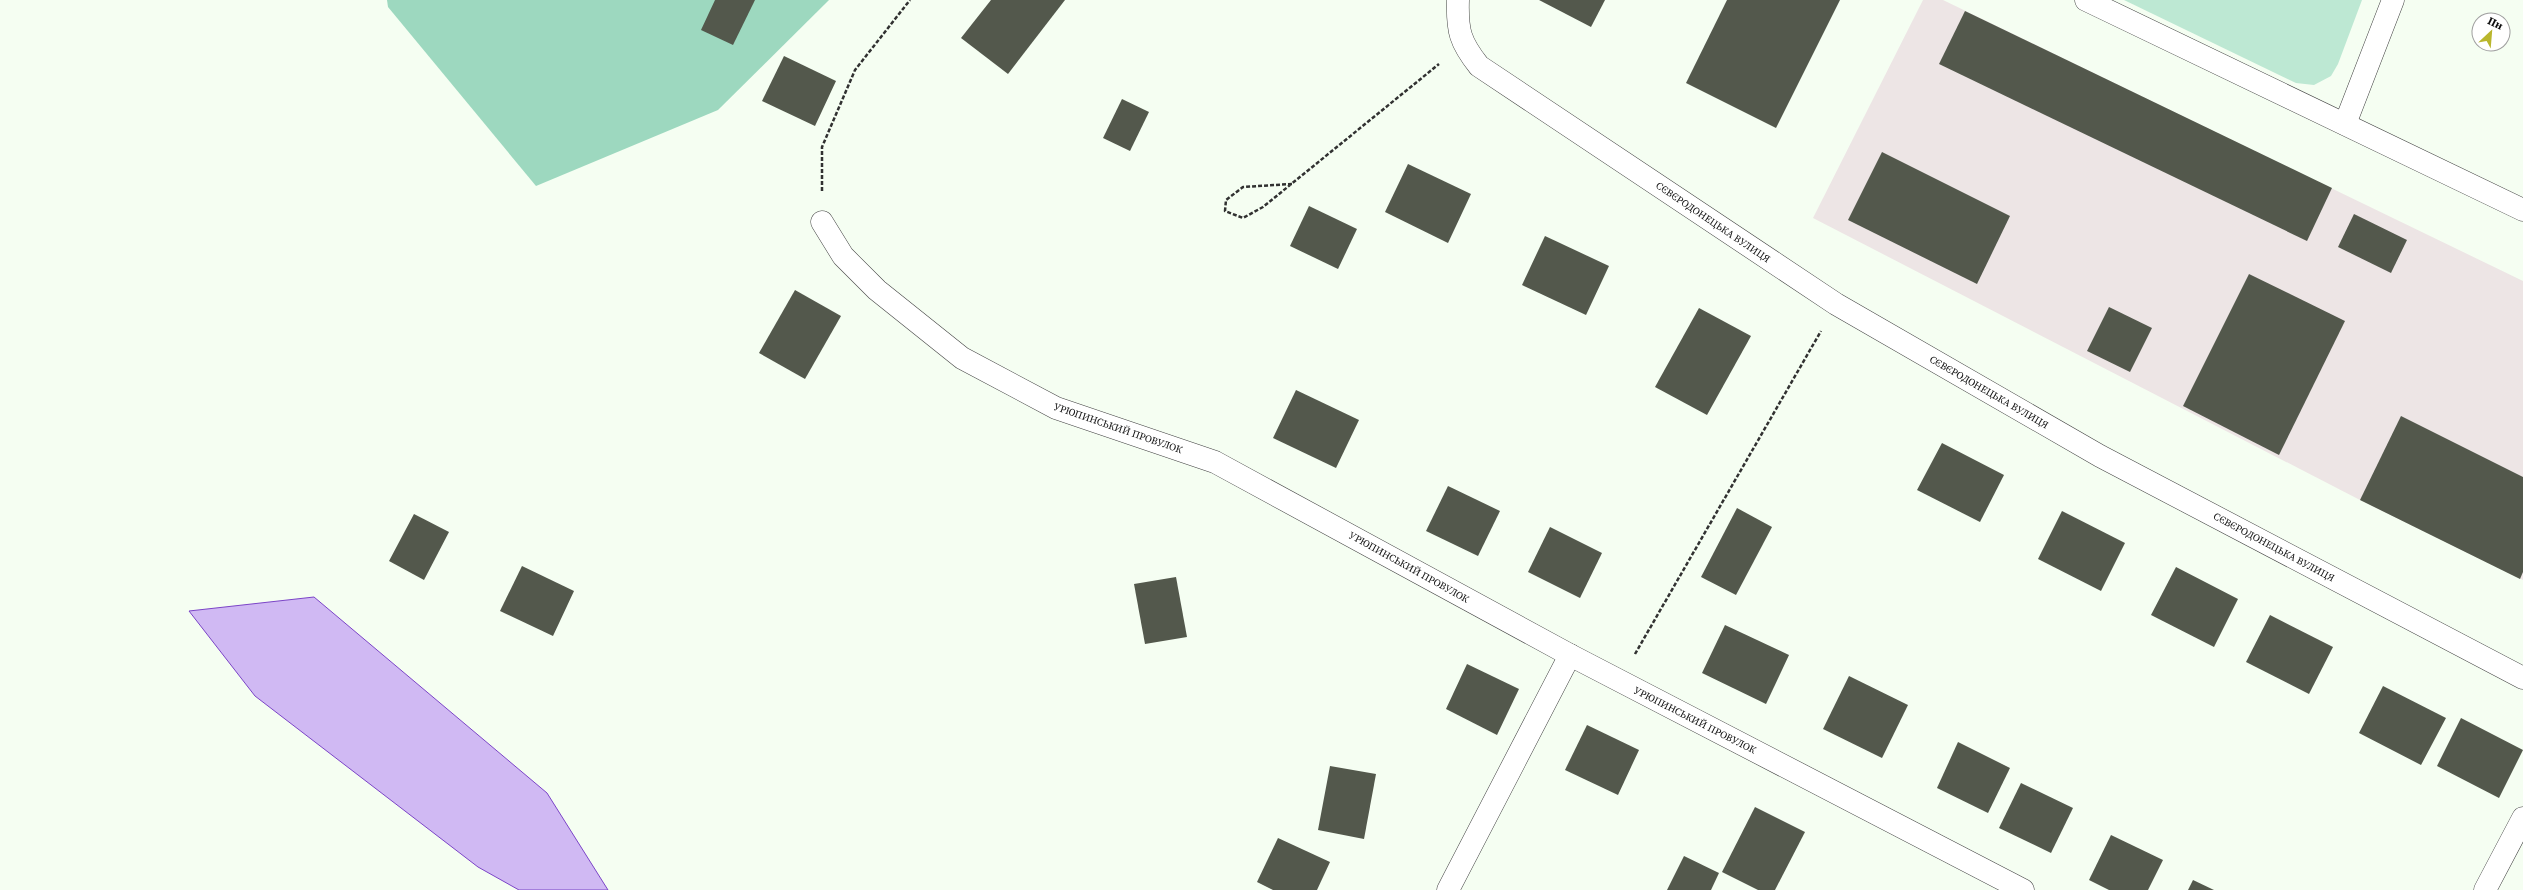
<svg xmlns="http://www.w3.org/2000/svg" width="2523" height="890" viewBox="0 0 2523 890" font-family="'Source Serif 4',serif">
<rect width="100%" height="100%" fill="#f5fef2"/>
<polygon fill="#ede5e5" points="1923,0 1943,0 2523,281 2523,580 2360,500 1813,218"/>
<polygon fill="#bde8d3" points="2124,0 2362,0 2338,64 2331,76 2314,85 2296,83"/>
<polygon fill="#9dd8bf" points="387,0 829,0 718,110 536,186 388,7"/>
<polygon fill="#d0b9f3" stroke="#7b44c7" points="314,597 547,793 608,890 519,890 478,867 255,696 189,611"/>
<g fill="#53584c">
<polygon points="715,0 755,0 733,45 701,30"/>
<polygon points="991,0 1065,0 1008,74 961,38"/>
<polygon points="1539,0 1605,0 1591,27"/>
<polygon points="1727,0 1840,0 1776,128 1686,83"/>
<polygon points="1965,11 2332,188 2307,241 1939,64"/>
<polygon points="784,56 836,81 815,126 762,101"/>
<polygon points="1122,99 1149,112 1130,151 1103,138"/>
<polygon points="1882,152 2010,216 1977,284 1848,220"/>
<polygon points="1408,164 1471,194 1448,243 1385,212"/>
<polygon points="1309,206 1357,229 1338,269 1290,246"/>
<polygon points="2354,214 2407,240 2391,273 2338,247"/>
<polygon points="1545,236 1609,266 1586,315 1522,285"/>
<polygon points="2249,274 2345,321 2279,455 2183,406"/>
<polygon points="795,290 841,316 805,379 759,353"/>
<polygon points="2109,307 2152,328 2130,372 2087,351"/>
<polygon points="1699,308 1751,336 1707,415 1655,387"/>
<polygon points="1296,390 1359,420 1336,468 1273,438"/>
<polygon points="2401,416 2523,477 2523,572 2520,579 2360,500"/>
<polygon points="1942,443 2004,475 1980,522 1917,490"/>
<polygon points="1448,486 1500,511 1478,556 1426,531"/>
<polygon points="1737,508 1772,527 1736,595 1701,577"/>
<polygon points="2062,511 2125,543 2101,591 2038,559"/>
<polygon points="414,514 449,532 424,580 389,561"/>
<polygon points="1550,527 1602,553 1580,598 1528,572"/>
<polygon points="522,566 574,591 553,636 500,611"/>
<polygon points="2176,567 2238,599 2214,647 2151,615"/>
<polygon points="1176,577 1187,637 1145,644 1134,584"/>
<polygon points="2270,615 2333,647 2309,694 2246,662"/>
<polygon points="1725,625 1789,655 1766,704 1702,673"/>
<polygon points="1467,664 1519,689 1497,735 1446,709"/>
<polygon points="1849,676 1908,705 1882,758 1823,729"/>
<polygon points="2383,686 2446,718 2421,765 2359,733"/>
<polygon points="2461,718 2523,750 2499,798 2437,766"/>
<polygon points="1587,725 1639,750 1618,795 1565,770"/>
<polygon points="1958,742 2010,768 1988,813 1937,788"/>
<polygon points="1330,766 1376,774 1364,839 1318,830"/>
<polygon points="2021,783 2073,808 2051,853 1999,828"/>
<polygon points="1755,807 1805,832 1775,890 1758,890 1722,872"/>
<polygon points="2111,835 2163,860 2148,890 2109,890 2089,880"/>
<polygon points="1278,838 1330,862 1317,890 1273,890 1257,882"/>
<polygon points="1684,856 1719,873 1711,890 1667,890"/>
<polygon points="2193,880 2214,890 2188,890"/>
</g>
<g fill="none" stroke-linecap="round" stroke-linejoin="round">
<defs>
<g id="street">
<path d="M 1458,0 C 1457,31 1460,42 1479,66 L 1836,304 L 2100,456 L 2523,678"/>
<polyline points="2086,0 2523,210"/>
<polyline points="2345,124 2393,0"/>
<polyline points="822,222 843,256 877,290 962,358 1056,408 1215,462 1570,655 2023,890"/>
<polyline points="1448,890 1570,655"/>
<polyline points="2485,890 2523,818"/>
</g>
</defs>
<use href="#street" stroke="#424242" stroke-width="23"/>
<g stroke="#313131" stroke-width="2.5" stroke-dasharray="4 2" stroke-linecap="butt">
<polyline points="1292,184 1243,187 1226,200 1225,211 1243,218 1263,207 1439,64"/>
<polyline points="822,191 822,147 855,70 910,0"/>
<polyline points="1635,654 1821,331"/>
</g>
<use href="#street" stroke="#fff" stroke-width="22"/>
</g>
<g text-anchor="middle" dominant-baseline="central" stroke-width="4" stroke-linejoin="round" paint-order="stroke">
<g font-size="10" fill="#0f0f0f" stroke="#fff">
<text transform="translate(1713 222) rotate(34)">СЄВЄРОДОНЕЦЬКА ВУЛИЦЯ</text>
<text transform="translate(1989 392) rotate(30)">СЄВЄРОДОНЕЦЬКА ВУЛИЦЯ</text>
<text transform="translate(1118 428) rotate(19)">УРЮПИНСЬКИЙ ПРОВУЛОК</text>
<text transform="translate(2274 547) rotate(28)">СЄВЄРОДОНЕЦЬКА ВУЛИЦЯ</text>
<text transform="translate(1409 567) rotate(29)">УРЮПИНСЬКИЙ ПРОВУЛОК</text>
<text transform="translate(1695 720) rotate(27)">УРЮПИНСЬКИЙ ПРОВУЛОК</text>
</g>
</g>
<g transform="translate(2491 32) rotate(26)"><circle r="19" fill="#ffffff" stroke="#9f9f9f"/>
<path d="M0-3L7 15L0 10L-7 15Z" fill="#b9b62d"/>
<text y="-6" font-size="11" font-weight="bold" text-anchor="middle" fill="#0f0f0f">Пн</text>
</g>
</svg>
